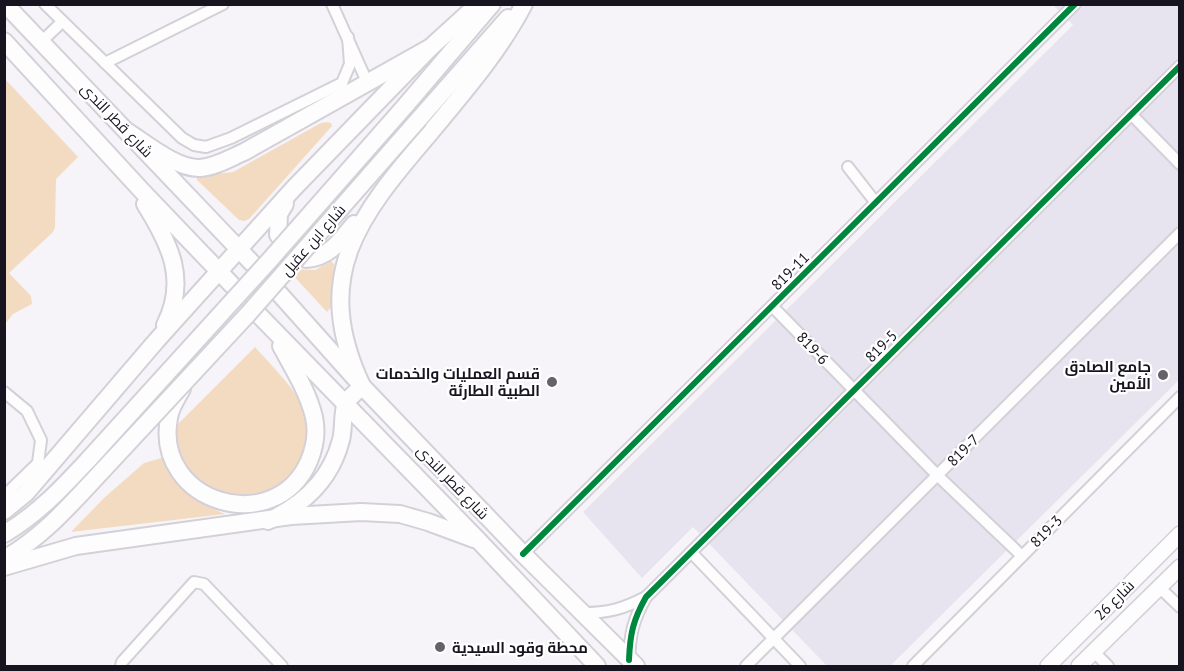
<svg xmlns="http://www.w3.org/2000/svg" width="1184" height="671" viewBox="0 0 1184 671" font-family="'PT Sans',Cairo,sans-serif">
<rect width="100%" height="100%" fill="#f6f4f9"/>
<polygon fill="#e7e4ef" points="1053,5 1179,5 1179,380 890,666 827,666 693,527 642,578 583,512 1073,25"/>
<g fill="#f3dbc2">
<polygon points="5,79 78,157 56,179 55,227 53,232 9,273 31,296 32,304 13,314 5,324"/>
<polygon points="327,122 331,123 332,126 249,219 245,221 239,220 197,180 197,176 233,172 321,123"/>
<polygon points="331,261 334,264 332,306 327,312 290,272 292,269 315,270"/>
<path d="M 255,347 C 270,364 290,383 301,403 C 318,435 299,478 266,491 C 255,496 243,495 230,493 C 193,487 177,464 176,426 Z"/>
<path d="M 162,458 C 178,490 193,500 225,514 L 71,532 L 104,498 L 144,463 Z"/>
</g>
<g fill="none" stroke-linecap="round" stroke-linejoin="round">
<defs>
<g id="minor">
<polyline points="45,4 182,138 194,145 206,147 231,138 342,83 350,64 348,37"/>
<polyline points="332,4 368,84"/>
<polyline points="41,42 62,22"/>
<polyline points="105,63 223,4"/>
<polyline points="1131,114 1180,164"/>
<polyline points="848,167 876,203"/>
<polyline points="772,306 937,475 1022,556"/>
<polyline points="4,392 27,411 41,440 38,463 4,496"/>
<polyline points="691,552 800,666"/>
<polyline points="523,554 1075,4"/>
<polyline points="1159,587 1180,607"/>
<path d="M 582,613 C 608,613 623,609 646,597"/>
<polyline points="1094,652 1108,666"/>
<path d="M 629,660 C 630,634 633,620 646,597 L 1180,66"/>
<polyline points="121,666 122,662 194,582 204,584 282,666"/>
<polyline points="746,666 1180,233"/>
<polyline points="913,666 1180,397"/>
</g>
<g id="secondary">
<polyline points="1048,666 1180,534"/>
<polyline points="1079,666 1180,567"/>
</g>
<g id="primary">
<polyline points="5,4 252,263"/>
<polyline points="4,41 142,191 232,285"/>
<polyline points="406,105 492,4"/>
<polyline points="419,119 508,18"/>
<path d="M 128,132 C 147,144 177,169 200,168 C 215,167 230,158 244,152 L 431,47 L 478,4"/>
<path d="M 145,204 C 170,244 188,280 165,325"/>
<polyline points="278,235 279,214 285,204"/>
<path d="M 306,259 C 329,258 340,241 354,224"/>
<polyline points="277,291 362,386 523,554 636,666"/>
<polyline points="257,313 479,541 597,666"/>
<path d="M 182,389 C 177,398 170,408 169,418 C 153,503 275,539 309,461 C 315,447 317,431 314,417 C 308,392 293,368 281,346"/>
<polyline points="4,511 26,493 157,340 294,188 431,47"/>
<path d="M 268,521 C 303,505 331,479 341,440 C 344,430 342,411 346,403 C 349,397 358,391 362,386 C 310,275 359,216 430,133 C 464,92 499,52 524,4"/>
<path d="M 4,534 C 38,514 63,487 89,459"/>
<path d="M 4,559 C 43,537 72,503 102,471"/>
<polyline points="4,567 76,546 291,516 361,512 400,514 428,522 474,539"/>
</g>
</defs>
<use href="#minor" stroke="#d3d0d8" stroke-width="14"/>
<use href="#secondary" stroke="#d3d0d8" stroke-width="18"/>
<use href="#primary" stroke="#d3d0d8" stroke-width="20"/>
<use href="#minor" stroke="#fefdfe" stroke-width="10"/>
<use href="#secondary" stroke="#fefdfe" stroke-width="15"/>
<use href="#primary" stroke="#fefdfe" stroke-width="16"/>
<defs>
<g id="primary-bridge">
<polyline points="89,459 268,262 406,105"/>
<polyline points="102,471 248,314 419,119"/>
</g>
</defs>
<use href="#primary-bridge" stroke="#d3d0d8" stroke-width="20" stroke-linecap="butt"/>
<use href="#primary-bridge" stroke="#fefdfe" stroke-width="16"/>
<defs>
<g id="cycleway">
<polyline points="523,554 1075,4"/>
<path d="M 629,660 C 630,634 633,620 646,597 L 1180,66"/>
</g>
</defs>
<use href="#cycleway" stroke="#fff" stroke-width="10"/>
<use href="#cycleway" stroke="#00873e" stroke-width="6"/>
</g>
<g fill="#65626b" stroke="#fff" stroke-width="2">
<circle cx="1163" cy="375" r="6"/>
<circle cx="552" cy="382" r="6"/>
<circle cx="440" cy="647" r="6"/>
</g>
<g text-anchor="middle" dominant-baseline="central" stroke-width="4.5" stroke-linejoin="round" paint-order="stroke">
<g font-size="15" fill="#17141f" stroke="#fff">
<text transform="translate(117 120) rotate(46)">شارع قطر الندى</text>
<text transform="translate(313 240) rotate(-49)">شارع ابن عقيل</text>
<text transform="translate(790 271) rotate(-45)">819-11</text>
<text transform="translate(881 346) rotate(-45)">819-5</text>
<text transform="translate(813 348) rotate(46)">819-6</text>
<text transform="translate(963 450) rotate(-45)">819-7</text>
<text transform="translate(453 482) rotate(46)">شارع قطر الندى</text>
<text transform="translate(1046 531) rotate(-45)">819-3</text>
<text transform="translate(1114 600) rotate(-45)">شارع 26</text>
</g>
<g font-size="15" font-weight="bold" fill="#17141f" stroke="#fff" text-anchor="end">
<text x="1151" y="366">جامع الصادق<tspan x="1151" dy="17">الأمين</tspan></text>
<text x="540" y="373">قسم العمليات والخدمات<tspan x="540" dy="17">الطبية الطارئة</tspan></text>
<text x="452" y="647" text-anchor="start">محطة وقود السيدية</text>
</g>
</g>
<rect width="1184" height="671" fill="none" stroke="#17141f" stroke-width="12"/>
</svg>
